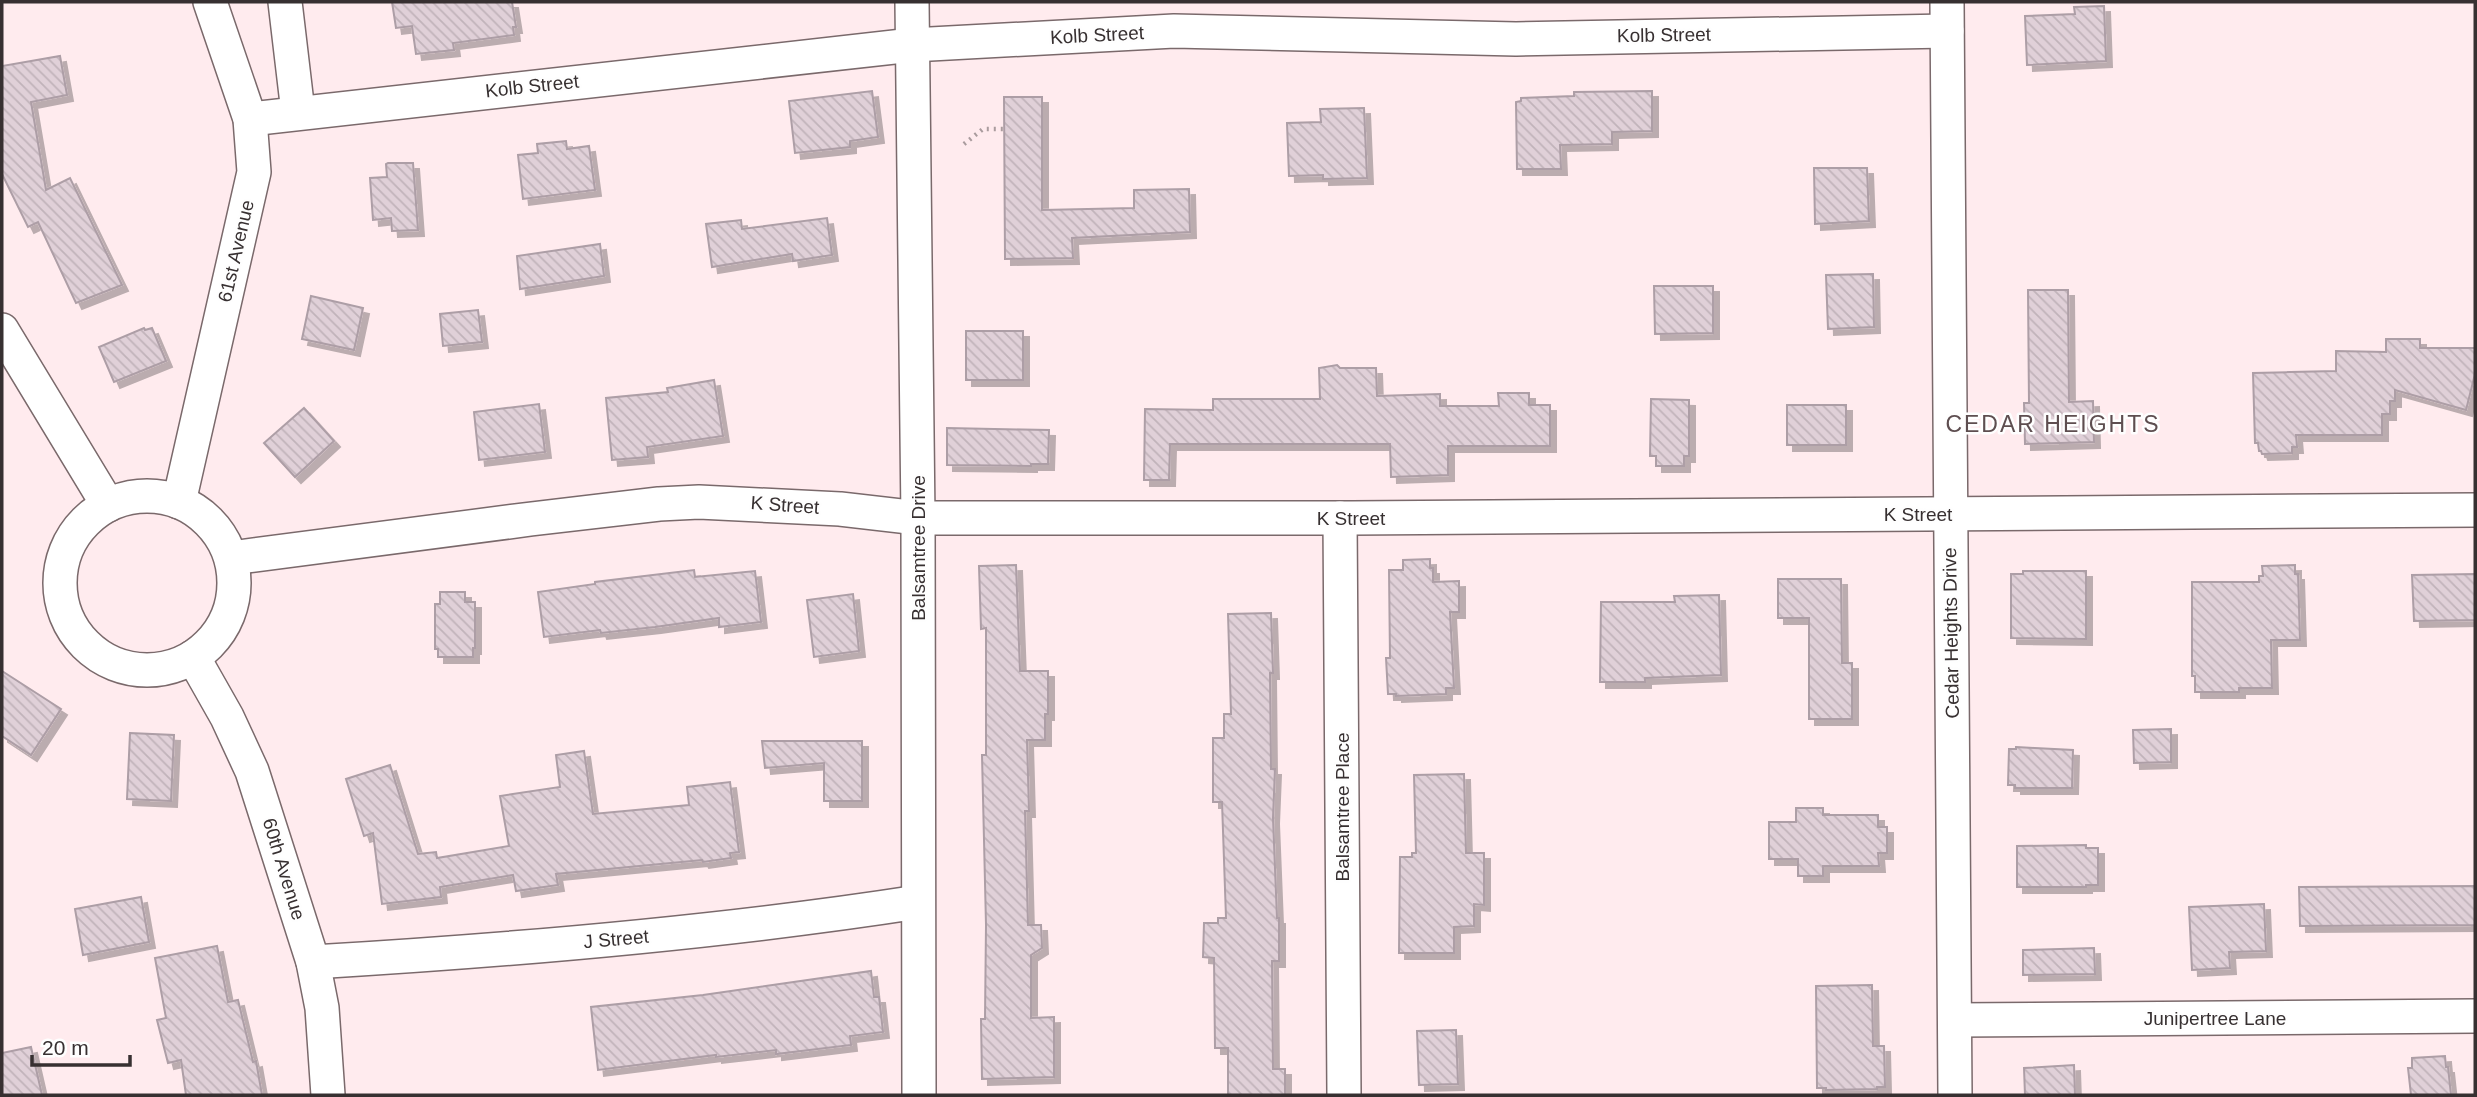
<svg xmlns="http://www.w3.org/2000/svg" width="2477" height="1097" viewBox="0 0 2477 1097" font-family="Helvetica,sans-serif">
<defs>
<pattern id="building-back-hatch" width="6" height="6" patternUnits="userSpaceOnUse" patternTransform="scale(1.75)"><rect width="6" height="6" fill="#e0d0d8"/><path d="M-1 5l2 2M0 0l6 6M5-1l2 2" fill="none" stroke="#c1b3ba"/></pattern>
<filter id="shadow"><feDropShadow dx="6" dy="6" stdDeviation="0" flood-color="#0004"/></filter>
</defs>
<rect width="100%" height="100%" fill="#ffebee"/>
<g fill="url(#building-back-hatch)" stroke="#ad9ea6" stroke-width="2" filter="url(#shadow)">
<polygon points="392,2 512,2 516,27 513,27 514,35 453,43 454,50 416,54 412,26 396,28"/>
<polygon points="2104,6 2106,61 2027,65 2025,16 2075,14 2074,7"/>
<polygon points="60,56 67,95 31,102 46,190 70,178 122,285 76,303 38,222 28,227 2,174 2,66"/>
<polygon points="872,91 878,137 850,141 850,147 795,153 789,101"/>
<polygon points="1652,91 1652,131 1612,132 1612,144 1560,145 1561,169 1517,169 1516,102 1521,101 1521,98 1574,96 1574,92"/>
<polygon points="1004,97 1042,97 1042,210 1134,208 1134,190 1189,189 1190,232 1072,238 1073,258 1005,259"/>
<polygon points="1364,108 1367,178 1323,179 1323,175 1289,176 1287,123 1321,122 1320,109"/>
<polygon points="566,141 567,149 589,146 595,190 523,199 518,155 538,153 537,144"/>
<polygon points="388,163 413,163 418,230 392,231 391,218 373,220 370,178 387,177 386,164"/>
<polygon points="1814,168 1867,168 1869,221 1815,224"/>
<polygon points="827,218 832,255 793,261 792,254 712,267 706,224 741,220 742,229"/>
<polygon points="600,244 604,276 520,289 517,256"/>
<polygon points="1873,274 1874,327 1828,329 1826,275"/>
<polygon points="1654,286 1713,286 1713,333 1655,334"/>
<polygon points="2028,290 2068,290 2069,402 2093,401 2094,442 2025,444 2024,403 2029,403"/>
<polygon points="311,296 363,308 354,350 302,339"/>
<polygon points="478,310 482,342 443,346 440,314"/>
<polygon points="144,328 145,330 152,328 166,361 114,382 99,347"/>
<rect x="966" y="331" width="57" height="49"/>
<polygon points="2386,339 2420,339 2420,348 2475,348 2475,374 2466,410 2395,390 2395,401 2390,401 2390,414 2382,414 2382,435 2296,435 2297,447 2292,447 2292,453 2262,454 2261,451 2259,451 2258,443 2255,443 2253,373 2336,371 2336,351 2386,352"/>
<polygon points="1337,365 1340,368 1376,368 1377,396 1440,394 1440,406 1499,406 1498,393 1529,393 1529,405 1550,405 1550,446 1448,446 1448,475 1391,477 1390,444 1170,444 1169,480 1144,480 1145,409 1213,410 1213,399 1320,399 1319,368"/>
<polygon points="714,380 723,436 647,447 648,457 612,460 606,398 668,392 667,388"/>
<polygon points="1651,399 1689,400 1689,456 1684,456 1684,466 1656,466 1656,456 1650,456"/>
<polygon points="539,404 545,452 479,460 474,412"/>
<rect x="1787" y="405" width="59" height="40"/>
<polygon points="304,408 334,441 295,477 264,443"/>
<polygon points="947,428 1049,430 1048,464 1031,464 1031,466 947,465"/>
<polygon points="1430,559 1430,568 1433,568 1433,582 1459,581 1459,612 1450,612 1454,688 1446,688 1446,694 1396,696 1396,694 1388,694 1386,658 1390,658 1389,570 1403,570 1403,560"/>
<polygon points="1016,565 1020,671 1048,671 1048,714 1045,714 1045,740 1027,740 1029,811 1025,811 1028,925 1041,925 1042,948 1031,955 1031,1018 1054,1017 1054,1077 982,1079 981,1019 985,1019 986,925 982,755 986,755 986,628 981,629 979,566"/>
<polygon points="2295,565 2295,574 2298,574 2300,640 2271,640 2272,688 2239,688 2239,692 2195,692 2195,676 2192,676 2192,582 2259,582 2259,576 2263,576 2262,566"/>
<polygon points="694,570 695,577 755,571 761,622 719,627 719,618 655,627 601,633 600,630 544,637 538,592 595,584 595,582"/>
<polygon points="2023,571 2086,571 2086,639 2011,638 2011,574 2023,574"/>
<polygon points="2475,574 2475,620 2414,621 2412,575"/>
<polygon points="1778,579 1841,579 1842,663 1852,663 1852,719 1809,719 1809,618 1778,618"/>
<polygon points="440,592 465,592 465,602 475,602 475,648 473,648 473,657 438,657 438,649 435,649 435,604 440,604"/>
<polygon points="853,594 859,651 814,657 807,600"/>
<polygon points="1719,595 1721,675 1645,678 1645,682 1600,682 1601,602 1675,602 1674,596"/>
<polygon points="1271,613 1273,673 1270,673 1271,769 1275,769 1273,818 1277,918 1279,918 1279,961 1272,961 1273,1069 1285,1069 1285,1095 1228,1095 1228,1048 1215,1048 1214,958 1203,957 1204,923 1218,923 1218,918 1226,918 1222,802 1213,802 1213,738 1224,738 1224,714 1231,714 1228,614"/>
<polygon points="2,671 61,709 31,755 2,736"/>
<polygon points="2171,729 2171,762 2134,763 2133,730"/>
<polygon points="130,733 174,735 171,801 127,799"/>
<polygon points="762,741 862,741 862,801 824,801 824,763 765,768"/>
<polygon points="2016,747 2073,750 2072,788 2015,788 2015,785 2008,785 2009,749 2016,749"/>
<polygon points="584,751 593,814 689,805 687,787 730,782 739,852 730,853 731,858 703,862 702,860 556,874 558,885 516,891 513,875 440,887 441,897 382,904 373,833 364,836 346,779 390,765 418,854 436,852 437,858 509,846 500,796 560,787 556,755"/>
<polygon points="1464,774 1466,853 1484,853 1484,905 1474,904 1474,926 1454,927 1454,953 1399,953 1400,857 1412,857 1412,853 1416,853 1414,775"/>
<polygon points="1796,808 1823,808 1823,815 1878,815 1878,827 1887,827 1887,853 1878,853 1879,866 1823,866 1823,876 1798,876 1798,859 1769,859 1769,822 1796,822"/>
<polygon points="2086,845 2086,848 2098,848 2098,885 2086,885 2086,887 2017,887 2017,846"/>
<polygon points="2475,886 2475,925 2300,926 2299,887"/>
<polygon points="141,897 149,942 83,955 75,909"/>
<polygon points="2264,904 2266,951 2229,952 2230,968 2192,970 2189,907"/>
<polygon points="217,946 228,1002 238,1000 253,1062 256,1061 262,1095 186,1095 181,1060 168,1063 157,1020 166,1018 155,958"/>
<polygon points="2094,948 2095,974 2023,975 2023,950"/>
<polygon points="871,971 874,997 879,997 883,1032 850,1036 851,1045 776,1054 776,1050 716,1057 716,1055 598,1070 591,1007 703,995"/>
<polygon points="1872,985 1873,1046 1884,1046 1885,1087 1877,1087 1877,1089 1826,1090 1826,1088 1817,1088 1816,986"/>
<polygon points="1456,1030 1458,1084 1419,1085 1417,1031"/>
<polygon points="31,1047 42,1095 2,1095 2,1053"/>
<polygon points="2445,1056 2446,1067 2448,1067 2451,1095 2411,1095 2408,1068 2412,1068 2412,1058"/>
<polygon points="2074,1065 2075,1095 2025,1095 2024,1068"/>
</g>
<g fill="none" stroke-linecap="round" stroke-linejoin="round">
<defs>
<g id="street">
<polyline points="285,2 298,112"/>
<polyline points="912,2 918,518 919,1095"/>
<polyline points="1947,2 1955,1095"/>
<polyline points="250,119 912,45 1174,31 1516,39 1947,31"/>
<polyline points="2,330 108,505"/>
<circle cx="147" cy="583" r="87"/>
<polyline points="179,502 254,172 250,119 210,2"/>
<polyline points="1340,518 1344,1095"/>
<polyline points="231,558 531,519 659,504 699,502 840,509 918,518 1352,518 2475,510"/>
<polyline points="193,657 227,717 252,771 313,962 322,1008 328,1095"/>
<path d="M 313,962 C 515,950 718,933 918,902"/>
<polyline points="1955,1020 2475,1016"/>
</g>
</defs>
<use href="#street" stroke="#7a696b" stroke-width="36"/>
<polyline stroke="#aa9c9e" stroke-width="4.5" stroke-dasharray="2 5" stroke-linecap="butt" points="964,144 983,129 1004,129"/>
<use href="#street" stroke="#fff" stroke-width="33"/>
</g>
<g text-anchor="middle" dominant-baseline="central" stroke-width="5" stroke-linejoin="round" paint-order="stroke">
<g font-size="19" fill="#373031" stroke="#fefefe">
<text transform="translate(1097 35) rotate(-3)">Kolb Street</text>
<text transform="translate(1664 35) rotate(-1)">Kolb Street</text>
<text transform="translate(532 86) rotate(-6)">Kolb Street</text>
<text transform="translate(236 251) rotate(-77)">61st Avenue</text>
<text transform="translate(785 505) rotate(4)">K Street</text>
<text x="1918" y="514">K Street</text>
<text x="1351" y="518">K Street</text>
<text transform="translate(918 548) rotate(-90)">Balsamtree Drive</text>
<text transform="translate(1951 633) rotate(-91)">Cedar Heights Drive</text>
<text transform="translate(1342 807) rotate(-90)">Balsamtree Place</text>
<text transform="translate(284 869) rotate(73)">60th Avenue</text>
<text transform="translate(616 939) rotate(-5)">J Street</text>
<text x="2215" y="1018">Junipertree Lane</text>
</g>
<g font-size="23" letter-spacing="2" fill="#5e4e50" stroke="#fefefe">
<text x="2053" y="424">CEDAR HEIGHTS</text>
</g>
</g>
<rect width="2477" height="1097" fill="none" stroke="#373031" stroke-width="7"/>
<path d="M32 1055v10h98v-10" fill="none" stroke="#373031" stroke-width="3.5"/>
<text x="42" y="1055" font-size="21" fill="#373031" stroke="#fefefe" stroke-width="5" paint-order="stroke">20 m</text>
</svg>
